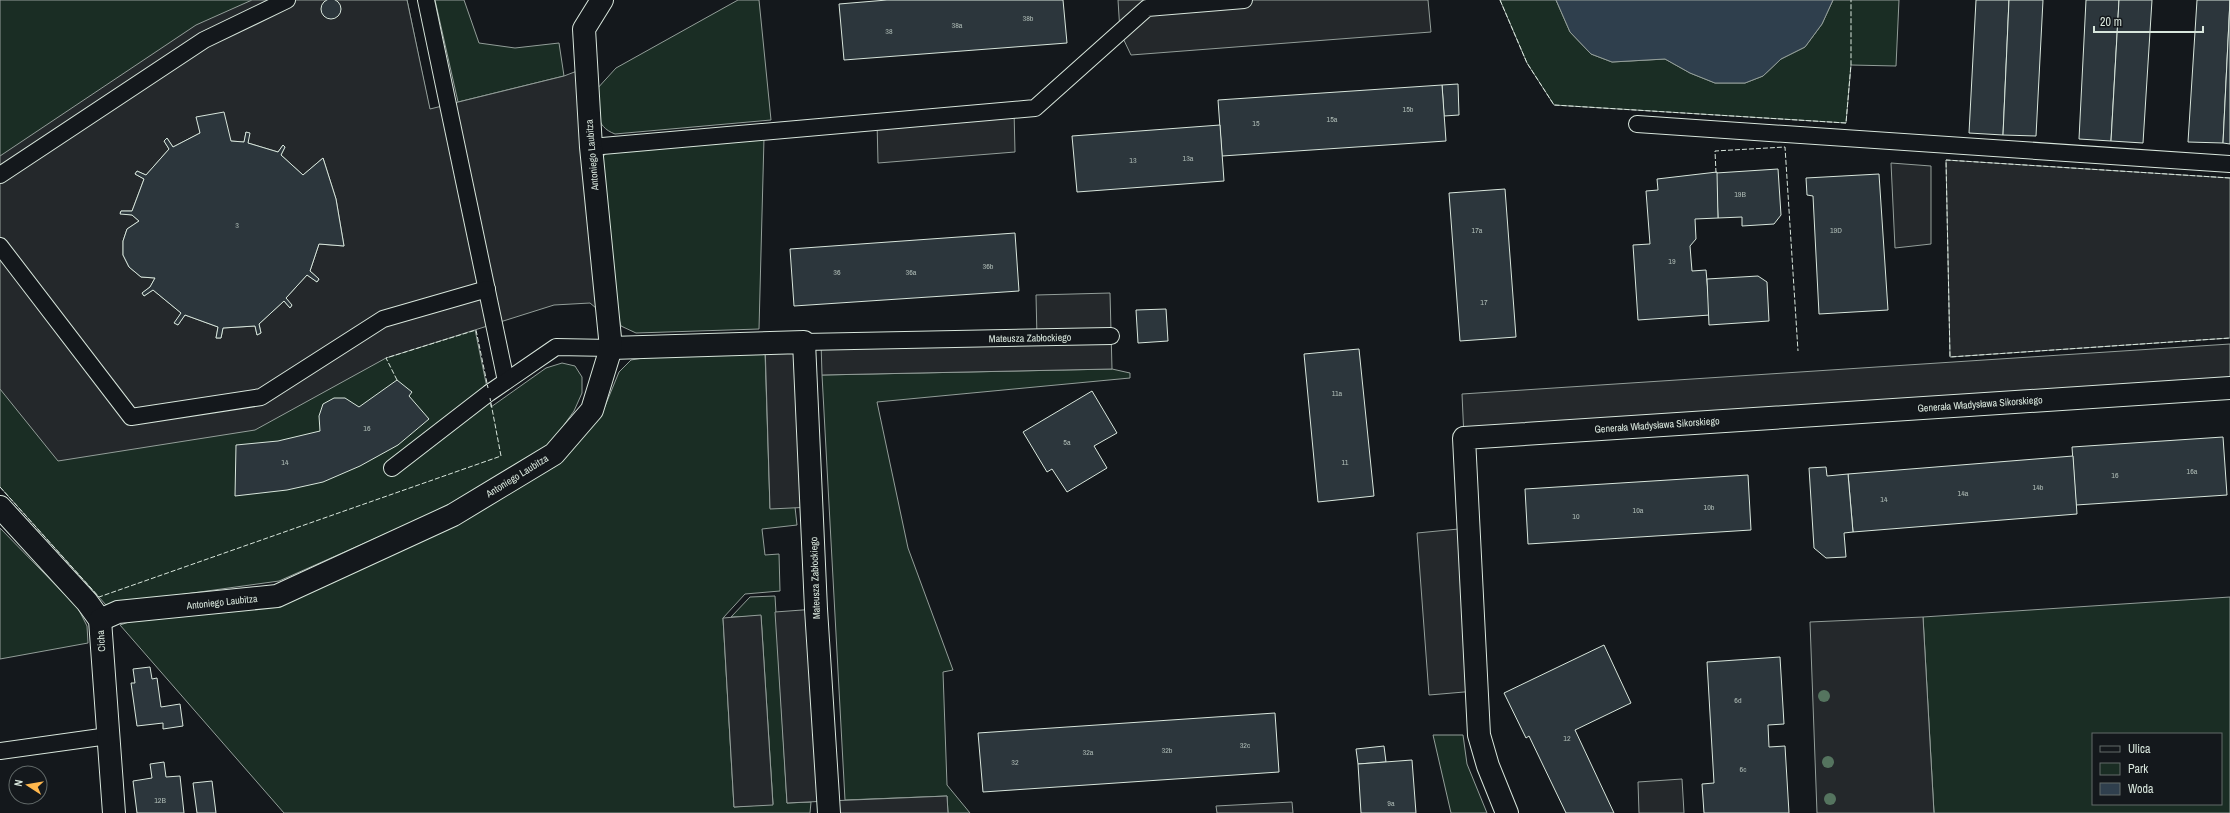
<svg xmlns="http://www.w3.org/2000/svg" width="2230" height="813" viewBox="0 0 2230 813" font-family="'Archivo Narrow',sans-serif">
<rect width="100%" height="100%" fill="#14181c"/>
<g fill="#1a2d24" stroke="#939e99" fill-rule="evenodd">
<polygon points="0,0 407,0 491,407 546,368 562,363 575,366 582,377 582,393 574,411 546,450 453,504 279,581 106,605 0,487"/>
<polygon points="435,0 464,0 479,43 515,48 559,43 564,76 458,102"/>
<path d="M 738,0 L 759,0 L 771,120 L 615,134 C 594,126 598,110 596,90 L 616,68 Z"/>
<polygon points="1500,0 1556,0 1570,32 1591,54 1612,62 1665,59 1690,73 1715,83 1745,83 1763,76 1781,59 1805,47 1822,24 1833,0 1899,0 1896,66 1851,65 1846,123 1554,105 1527,63"/>
<polygon points="764,138 759,329 636,333 621,326 616,309 601,160 607,151"/>
<polygon points="765,352 770,508 795,507 797,525 762,529 765,555 779,554 780,591 745,594 723,618 734,807 773,804 761,616 731,617 750,597 775,596 787,803 811,802 810,813 284,813 120,625 132,621 316,588 556,466 601,416 619,372 631,360 655,356"/>
<polygon points="1112,369 1130,373 1130,378 877,402 908,548 953,670 943,672 947,785 970,813 948,813 947,796 845,800 822,375"/>
<polygon points="0,528 78,608 87,626 88,643 0,659"/>
<path d="M 2230,597 L 2230,813 L 1934,813 L 1923,617 ZM 2093,734 L 2221,734 L 2221,804 L 2093,804 Z"/>
<polygon points="1433,735 1463,735 1467,764 1487,813 1451,813"/>
</g>
<g fill="#24282b" stroke="#939e99" fill-rule="evenodd">
<path d="M 252,0 L 407,0 L 430,109 L 564,76 L 585,68 L 609,319 L 590,303 L 554,305 L 386,358 L 255,430 L 58,461 L 0,389 L 0,156 L 196,25 ZM 197,117 L 231,141 L 244,142 L 246,132 L 248,143 L 278,152 L 283,145 L 285,147 L 281,155 L 303,175 L 323,158 L 336,199 L 344,246 L 319,244 L 310,271 L 319,279 L 317,282 L 307,275 L 286,298 L 292,306 L 289,307 L 284,301 L 259,324 L 261,333 L 257,335 L 255,326 L 223,328 L 221,338 L 216,338 L 218,327 L 185,315 L 178,325 L 175,323 L 181,313 L 153,290 L 144,296 L 142,293 L 150,287 L 155,278 L 141,277 L 129,267 L 123,255 L 123,241 L 127,229 L 139,221 L 132,215 L 120,213 L 121,211 L 132,211 L 144,179 L 135,174 L 137,171 L 146,175 L 169,149 L 164,141 L 167,138 L 173,147 L 200,133 Z"/>
<polygon points="1118,0 1428,0 1431,32 1131,55 1120,32"/>
<polygon points="1014,110 1015,152 878,163 877,121"/>
<polygon points="1946,160 2230,178 2230,338 1950,357"/>
<polygon points="1891,163 1931,166 1931,244 1895,248"/>
<polygon points="1110,293 1112,369 822,375 821,342 1037,338 1036,295"/>
<polygon points="804,342 812,507 770,509 765,343"/>
<polygon points="2230,344 2230,388 1464,438 1462,394"/>
<polygon points="1469,528 1476,691 1429,695 1417,533"/>
<polygon points="816,609 828,801 947,796 948,813 829,813 828,801 787,803 775,612"/>
<polygon points="761,615 773,805 734,807 723,618"/>
<polygon points="1923,617 1934,813 1817,813 1810,622"/>
<polygon points="1682,779 1684,813 1639,813 1638,782"/>
<polygon points="1292,802 1293,813 1217,813 1216,806"/>
</g>
<polygon fill="#2f3f4d" stroke="#939e99" points="1556,0 1833,0 1822,24 1805,47 1781,59 1763,76 1745,83 1715,83 1690,73 1665,59 1612,62 1591,54 1570,32"/>
<g fill="#2c363c" stroke="#d8e6dc">
<circle cx="331" cy="9" r="10"/>
<polygon points="887,0 1063,0 1067,43 844,60 839,4"/>
<polygon points="1976,0 2009,0 2003,135 1969,133"/>
<polygon points="2009,0 2043,0 2036,136 2003,135"/>
<polygon points="2086,0 2119,0 2111,141 2079,139"/>
<polygon points="2119,0 2152,0 2143,143 2111,141"/>
<polygon points="2197,0 2230,0 2223,143 2188,142"/>
<polygon points="2230,0 2230,144 2223,143"/>
<polygon points="1458,84 1459,115 1444,116 1442,85"/>
<polygon points="1442,85 1446,141 1222,156 1218,100"/>
<polygon points="224,112 231,141 244,142 246,132 250,133 248,143 278,152 283,145 285,147 281,155 303,175 323,158 336,199 344,246 319,244 310,271 319,279 317,282 307,275 286,298 292,305 290,308 284,301 259,324 261,333 257,335 255,326 223,328 221,338 216,338 218,327 185,315 178,325 174,323 181,313 153,290 144,296 142,293 150,287 155,278 141,277 129,267 123,255 123,241 127,229 139,221 132,215 120,214 121,211 132,211 144,179 135,174 137,171 146,175 169,149 164,141 167,138 173,147 200,133 196,117"/>
<polygon points="1220,125 1224,181 1077,192 1072,136"/>
<polygon points="1778,169 1781,215 1774,224 1742,226 1742,217 1718,218 1716,173"/>
<polygon points="1717,172 1718,218 1695,219 1696,239 1690,246 1692,271 1706,270 1710,315 1638,320 1633,245 1650,244 1646,191 1658,190 1657,179"/>
<polygon points="1879,174 1888,310 1819,314 1813,196 1807,195 1806,178"/>
<polygon points="1505,189 1516,337 1460,341 1449,193"/>
<polygon points="1015,233 1019,291 794,306 790,249"/>
<polygon points="1758,276 1767,282 1769,321 1709,325 1707,279"/>
<polygon points="1166,309 1168,341 1138,343 1136,310"/>
<polygon points="1359,349 1374,496 1318,502 1304,354"/>
<polygon points="397,380 412,392 409,396 429,419 398,445 360,466 323,482 287,490 235,496 236,445 278,441 320,431 319,416 323,404 334,398 345,398 359,407"/>
<polygon points="1092,391 1117,433 1094,446 1107,468 1067,492 1052,469 1047,472 1023,432"/>
<polygon points="2223,437 2227,495 2076,505 2072,447"/>
<polygon points="2073,456 2077,514 1853,532 1848,474"/>
<polygon points="1826,467 1827,476 1848,474 1853,532 1844,533 1846,557 1826,558 1814,548 1809,468"/>
<polygon points="1748,475 1751,530 1528,544 1525,489"/>
<polygon points="1604,645 1631,703 1575,730 1614,813 1566,813 1529,736 1526,738 1504,693"/>
<polygon points="1780,657 1784,724 1768,725 1769,747 1785,746 1789,813 1704,813 1702,784 1714,783 1707,662"/>
<polygon points="150,667 152,679 157,678 161,707 180,704 183,726 163,729 163,723 137,726 131,683 135,683 133,669"/>
<polygon points="1275,713 1279,772 983,792 978,733"/>
<polygon points="1384,746 1386,762 1358,764 1356,749"/>
<polygon points="1412,760 1416,813 1361,813 1358,764"/>
<polygon points="164,762 166,777 180,776 184,813 137,813 133,781 152,778 150,764"/>
<polygon points="212,781 216,813 197,813 193,783"/>
</g>
<g fill="none" stroke-linecap="round" stroke-linejoin="round">
<defs>
<g id="service">
<polyline points="426,0 506,381"/>
<polyline points="1637,124 2230,164"/>
<polyline points="591,147 1035,108 1147,8 1244,0"/>
<polyline points="0,175 204,40 287,0"/>
<polyline points="0,246 131,417 261,397 383,319 487,289"/>
<polyline points="804,342 1111,336"/>
<polyline points="392,468 489,393 556,347 611,348"/>
<polyline points="0,751 108,736"/>
</g>
<g id="minor">
<polyline points="611,348 804,342 816,609 829,813"/>
<polyline points="0,507 87,602 100,620 114,813"/>
<polyline points="100,620 118,612 277,596 453,515 554,454 592,410 611,348 591,147 584,29 602,0"/>
<polyline points="1507,813 1488,766 1479,735 1464,438 2230,388"/>
</g>
</defs>
<use href="#service" stroke="#d8e6dc" stroke-width="18"/>
<use href="#minor" stroke="#d8e6dc" stroke-width="24"/>
<use href="#service" stroke="#14181c" stroke-width="16"/>
<use href="#minor" stroke="#14181c" stroke-width="22"/>
<g stroke="#d8e6dc" stroke-width="1" stroke-dasharray="5 2" stroke-linecap="butt">
<polyline points="1500,0 1527,63 1554,105 1846,123 1851,64 1851,0"/>
<polyline points="1716,173 1715,151 1785,147 1798,351"/>
<polyline points="2230,178 1946,160 1950,357 2230,338"/>
<polyline points="397,380 386,358 476,330 488,388"/>
<polyline points="0,487 99,597 501,456 490,398"/>
</g>
</g>
<g fill="#55745f">
<circle cx="1824" cy="696" r="6"/>
<circle cx="1828" cy="762" r="6"/>
<circle cx="1830" cy="799" r="6"/>
</g>
<g text-anchor="middle" dominant-baseline="central" stroke-width="3" stroke-linejoin="round" paint-order="stroke">
<g font-size="8" fill="#adbab4">
<text x="1028" y="18">38b</text>
<text x="957" y="25">38a</text>
<text x="889" y="31">38</text>
<text x="1408" y="109">15b</text>
<text x="1332" y="119">15a</text>
<text x="1256" y="123">15</text>
<text x="1188" y="158">13a</text>
<text x="1133" y="160">13</text>
<text x="1740" y="194">19B</text>
<text x="237" y="225">3</text>
<text x="1477" y="230">17a</text>
<text x="1836" y="230">19D</text>
<text x="1672" y="261">19</text>
<text x="988" y="266">36b</text>
<text x="837" y="272">36</text>
<text x="911" y="272">36a</text>
<text x="1484" y="302">17</text>
<text x="1337" y="393">11a</text>
<text x="367" y="428">16</text>
<text x="1067" y="442">5a</text>
<text x="285" y="462">14</text>
<text x="1345" y="462">11</text>
<text x="2192" y="471">16a</text>
<text x="2115" y="475">16</text>
<text x="2038" y="487">14b</text>
<text x="1963" y="493">14a</text>
<text x="1884" y="499">14</text>
<text x="1709" y="507">10b</text>
<text x="1638" y="510">10a</text>
<text x="1576" y="516">10</text>
<text x="1738" y="700">6d</text>
<text x="1567" y="738">12</text>
<text x="1245" y="745">32c</text>
<text x="1167" y="750">32b</text>
<text x="1088" y="752">32a</text>
<text x="1015" y="762">32</text>
<text x="1743" y="769">6c</text>
<text x="160" y="800">12B</text>
<text x="1391" y="803">9a</text>
</g>
<g font-size="10" fill="#d8e6dc" stroke="#14181c">
<text transform="translate(592 155) rotate(-95)">Antoniego Laubitza</text>
<text transform="translate(1030 338) rotate(-1)">Mateusza Zabłockiego</text>
<text transform="translate(1980 404) rotate(-4)">Generała Władysława Sikorskiego</text>
<text transform="translate(1657 425) rotate(-4)">Generała Władysława Sikorskiego</text>
<text transform="translate(517 476) rotate(-32)">Antoniego Laubitza</text>
<text transform="translate(815 578) rotate(-92)">Mateusza Zabłockiego</text>
<text transform="translate(222 602) rotate(-6)">Antoniego Laubitza</text>
<text transform="translate(101 641) rotate(-94)">Cicha</text>
</g>
</g>
<rect x="2092" y="733" width="130" height="72" fill="#14181c" stroke="#626a69"/>
<rect x="2100" y="746" width="20" height="6" fill="#14181c" stroke="#626a69"/>
<text x="2128" y="753" font-size="12" fill="#d8e6dc">Ulica</text>
<rect x="2100" y="763" width="20" height="12" fill="#1a2d24" stroke="#626a69"/>
<text x="2128" y="773" font-size="12" fill="#d8e6dc">Park</text>
<rect x="2100" y="783" width="20" height="12" fill="#2f3f4d" stroke="#626a69"/>
<text x="2128" y="793" font-size="12" fill="#d8e6dc">Woda</text>
<g transform="translate(28 785) rotate(282)"><circle r="19" fill="#14181c" stroke="#626a69"/>
<path d="M0-3L7 15L0 10L-7 15Z" fill="#ffb74d"/>
<text y="-6" font-size="11" font-weight="bold" text-anchor="middle" fill="#d8e6dc">N</text>
</g>
<path d="M2094 26v6h109v-6" fill="none" stroke="#d8e6dc" stroke-width="2"/>
<text x="2100" y="26" font-size="12" fill="#d8e6dc" stroke="#14181c" stroke-width="3" paint-order="stroke">20 m</text>
</svg>
